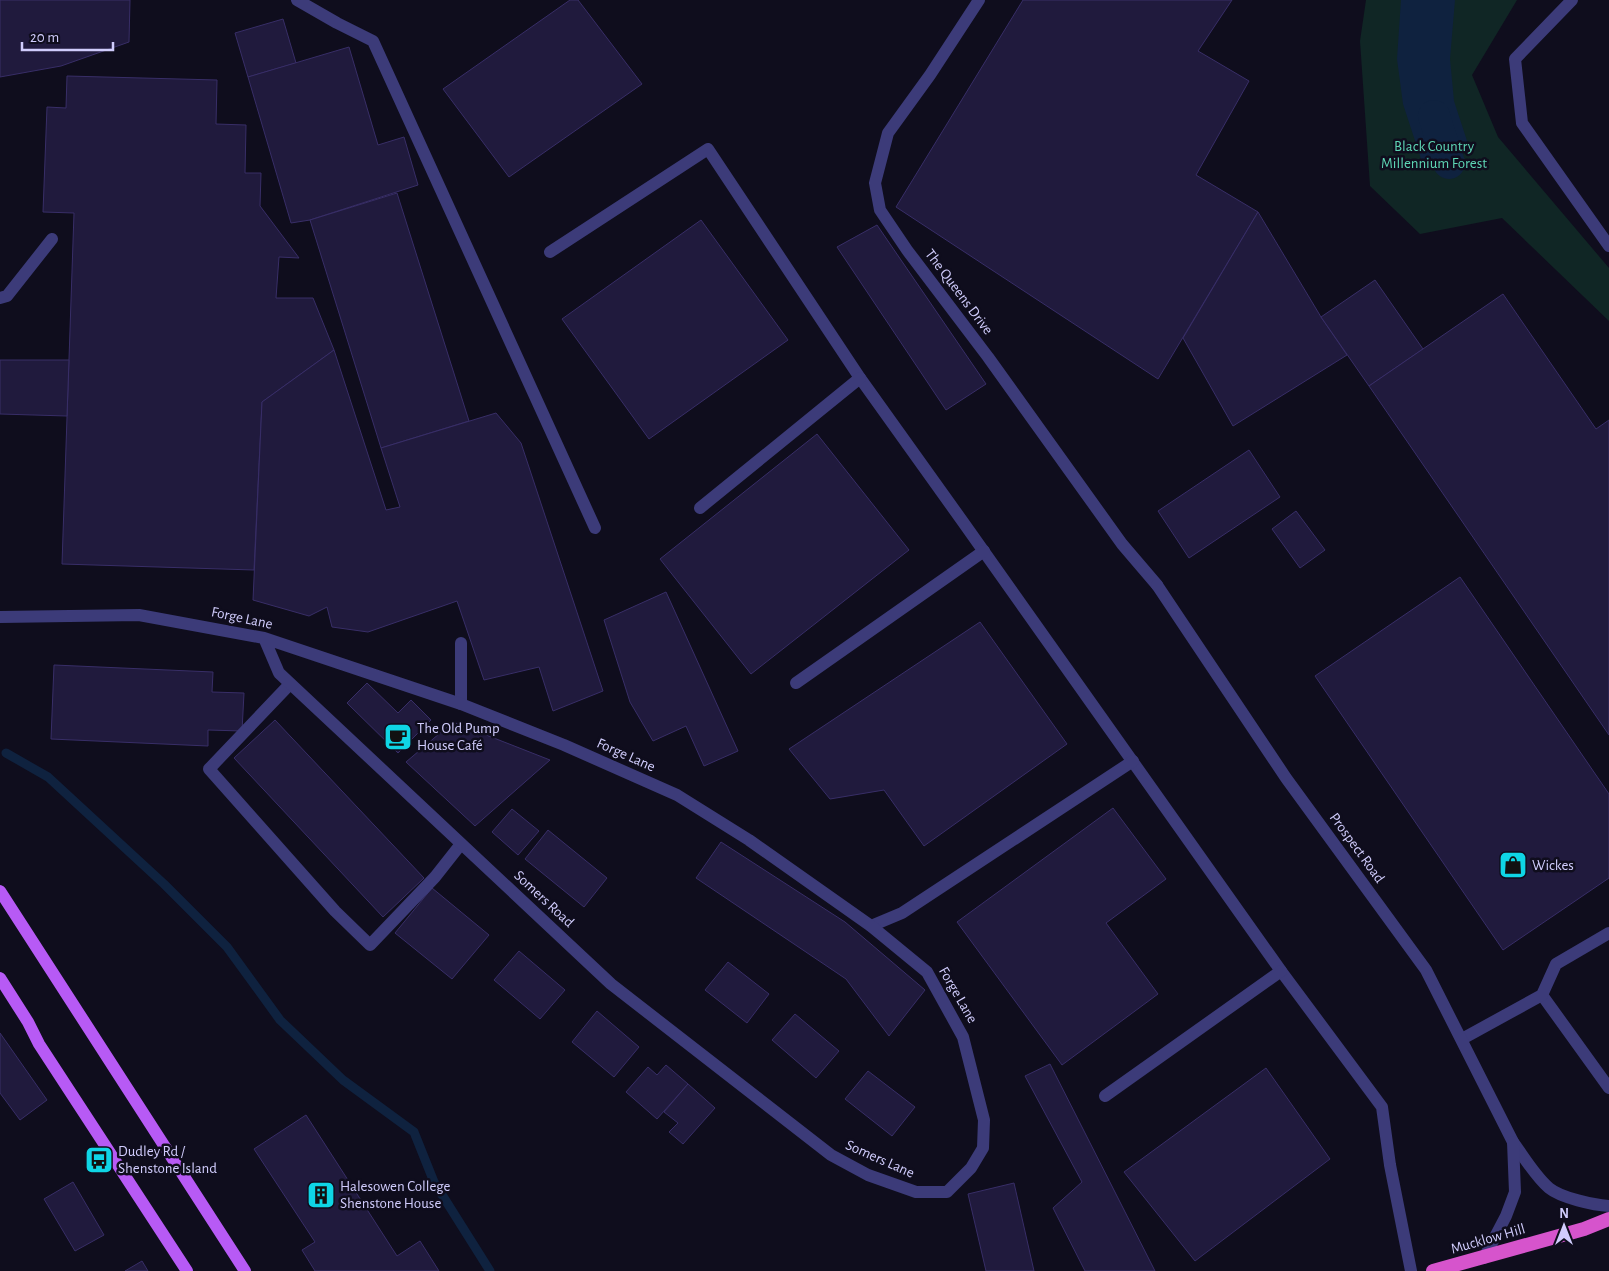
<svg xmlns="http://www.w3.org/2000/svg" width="1609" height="1271" viewBox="0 0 1609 1271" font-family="'Alegreya Sans',sans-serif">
<rect width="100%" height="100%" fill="#0f0d1d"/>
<polygon fill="#102625" points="1366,0 1517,0 1472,75 1498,137 1609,268 1609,321 1502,218 1420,234 1370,186 1360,41"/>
<polygon fill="#0f223f" points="1401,0 1455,0 1450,59 1454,101 1470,150 1424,168 1403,104 1397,59"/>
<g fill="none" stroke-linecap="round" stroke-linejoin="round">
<polyline stroke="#0f223f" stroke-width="9" points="6,753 48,777 164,884 227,947 280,1020 343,1080 414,1132 434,1182 490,1271"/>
<polyline stroke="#0f223f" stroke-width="32" points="1434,116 1449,163"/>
</g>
<g fill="#201a3d" stroke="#382e67">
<polygon points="0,0 130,0 129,42 61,66 0,77"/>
<polygon points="570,0 578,0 642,84 509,177 443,89"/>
<polygon points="1023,0 1232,0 1198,51 1249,81 1196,175 1258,212 1158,379 896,207"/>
<polygon points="283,19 296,63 248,77 235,33"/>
<polygon points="349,47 378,145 404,137 418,185 310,220 291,223 248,77"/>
<polygon points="67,76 217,80 216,124 246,125 245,173 261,173 260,206 299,258 279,257 276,298 313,298 334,350 262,402 254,570 62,564 74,213 43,212 47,107 66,108"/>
<polygon points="397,193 469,421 381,448 310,220"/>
<polygon points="1258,212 1321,317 1347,355 1233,426 1183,338"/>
<polygon points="701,220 788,340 649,439 562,319"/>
<polygon points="877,225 986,384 946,410 837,247"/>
<polygon points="1375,280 1423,349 1369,386 1321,317"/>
<polygon points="1503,294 1596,429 1609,420 1609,735 1369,386"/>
<polygon points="334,350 386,510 400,507 381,448 496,413 521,443 603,691 553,711 539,667 484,680 457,601 368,632 332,627 327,607 309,616 253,600 262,402"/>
<polygon points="0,360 69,360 67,416 0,414"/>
<polygon points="817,434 909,550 751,674 660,559"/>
<polygon points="1249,450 1280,497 1189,558 1158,511"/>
<polygon points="1296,511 1325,550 1300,568 1272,529"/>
<polygon points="1460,577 1609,794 1609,878 1503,950 1315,676"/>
<polygon points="666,592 738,751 704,766 686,726 653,741 630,702 604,620"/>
<polygon points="980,622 1067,744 924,846 884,790 830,799 789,749"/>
<polygon points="54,665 213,672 212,692 244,693 242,731 208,730 208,746 51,739"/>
<polygon points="367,683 398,713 411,700 431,720 398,753 347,703"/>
<polygon points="275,720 424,878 383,917 234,758"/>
<polygon points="453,722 550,760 475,826 406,762"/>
<polygon points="1113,808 1166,879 1106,923 1158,994 1062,1065 957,922"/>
<polygon points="512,809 539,831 518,855 492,832"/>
<polygon points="548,830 607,878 584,907 525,859"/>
<polygon points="721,842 845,922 925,990 889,1036 846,979 696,878"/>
<polygon points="432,888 489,935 452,979 395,933"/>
<polygon points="519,951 565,990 540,1019 494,980"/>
<polygon points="728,962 769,994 747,1023 705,990"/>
<polygon points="597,1011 639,1047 614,1077 572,1042"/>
<polygon points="795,1014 839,1051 816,1078 772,1040"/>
<polygon points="0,1033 47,1100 20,1120 0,1093"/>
<polygon points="1050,1064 1155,1271 1085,1271 1053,1208 1082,1182 1025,1076"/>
<polygon points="666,1065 688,1084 657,1119 626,1092 648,1067 657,1075"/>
<polygon points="1266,1068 1330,1159 1195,1261 1124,1172"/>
<polygon points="868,1071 915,1107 892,1136 845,1099"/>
<polygon points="688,1084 715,1108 683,1144 669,1132 678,1123 664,1112"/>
<polygon points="306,1115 397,1256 420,1241 439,1271 315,1271 302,1250 315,1242 254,1149"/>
<polygon points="73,1182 104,1235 75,1251 44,1199"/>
<polygon points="1014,1183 1034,1271 986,1271 968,1194"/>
<polygon points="142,1261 148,1271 125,1271"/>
</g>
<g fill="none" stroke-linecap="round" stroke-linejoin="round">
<g stroke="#3c3b79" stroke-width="12">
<polyline points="297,0 337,23 373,41 595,528"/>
<polyline points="979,0 930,75 888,133 875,183 880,210 907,250 988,357 1122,544 1157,585"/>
<polyline points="1572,0 1515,59 1522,123 1609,246"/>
<polyline points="550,252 708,149 860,378 963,522 1281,971 1382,1107 1390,1165 1411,1271"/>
<polyline points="0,298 7,296 52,239"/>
<polyline points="700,508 860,378"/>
<polyline points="796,683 984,551"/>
<polyline points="290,684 209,769 335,911 370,945 435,877 461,844"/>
<polyline points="461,704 461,643"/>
<polyline points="871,926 902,913 1133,761"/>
<polyline points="1542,995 1609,1088"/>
<polyline points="1462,1039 1542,995 1556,964 1609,933"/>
<polyline points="1105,1096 1281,971"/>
</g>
<g stroke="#3c3b79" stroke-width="12">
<path d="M 1157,585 L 1286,778 L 1426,970 L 1513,1142 C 1524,1157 1535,1176 1549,1188 C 1561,1198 1594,1205 1609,1206"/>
<polyline points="0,617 139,615 264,638 461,704 564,745 677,795 749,840 871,926 927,972 963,1037 984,1120 983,1148 971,1168 947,1192 916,1192 868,1175 831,1155 611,984 279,673 264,638"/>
<polyline points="1484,1258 1506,1216 1515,1192 1513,1142"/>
</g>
<g stroke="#b75af5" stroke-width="12">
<polyline points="0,891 245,1271"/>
<polyline points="0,978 28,1022 39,1044 187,1271"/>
</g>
<polyline stroke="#d654cc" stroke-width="14" points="1433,1271 1584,1229 1609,1219"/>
</g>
<defs>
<symbol id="cafe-square" viewBox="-11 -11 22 22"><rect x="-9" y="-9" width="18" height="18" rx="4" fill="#0fd5e5" stroke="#0f0d1d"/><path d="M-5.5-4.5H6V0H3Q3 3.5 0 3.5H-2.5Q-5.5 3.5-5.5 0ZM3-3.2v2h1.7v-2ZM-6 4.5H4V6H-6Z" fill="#111"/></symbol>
<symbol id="shop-square" viewBox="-11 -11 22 22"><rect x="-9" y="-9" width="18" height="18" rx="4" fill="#0fd5e5" stroke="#0f0d1d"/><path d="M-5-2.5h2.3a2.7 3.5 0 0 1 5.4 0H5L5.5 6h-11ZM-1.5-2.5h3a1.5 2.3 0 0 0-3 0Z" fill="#111"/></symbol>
<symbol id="bus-square" viewBox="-11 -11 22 22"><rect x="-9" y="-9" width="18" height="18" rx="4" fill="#0fd5e5" stroke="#0f0d1d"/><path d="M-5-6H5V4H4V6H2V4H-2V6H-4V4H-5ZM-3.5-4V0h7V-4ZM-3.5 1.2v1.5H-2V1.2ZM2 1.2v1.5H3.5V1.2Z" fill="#111"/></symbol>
<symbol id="building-square" viewBox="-11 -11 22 22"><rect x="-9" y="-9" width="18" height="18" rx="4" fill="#0fd5e5" stroke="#0f0d1d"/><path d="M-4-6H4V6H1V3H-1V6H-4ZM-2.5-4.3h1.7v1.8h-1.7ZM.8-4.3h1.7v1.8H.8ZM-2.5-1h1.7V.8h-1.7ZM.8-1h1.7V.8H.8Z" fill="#111"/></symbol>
</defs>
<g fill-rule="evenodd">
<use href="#cafe-square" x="382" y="721" width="32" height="32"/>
<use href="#shop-square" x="1497" y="849" width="32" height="32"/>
<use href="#bus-square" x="83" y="1144" width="32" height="32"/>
<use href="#building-square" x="305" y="1179" width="32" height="32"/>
</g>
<g text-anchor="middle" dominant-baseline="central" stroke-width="5" stroke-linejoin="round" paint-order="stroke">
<g font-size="15" fill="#5ed6b5" stroke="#0f0d1d">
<text x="1434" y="146">Black Country<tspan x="1434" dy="17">Millennium Forest</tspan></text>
</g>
<g font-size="15" fill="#d0ccfc" stroke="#0f0d1d">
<text transform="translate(959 292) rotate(53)">The Queens Drive</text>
<text transform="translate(242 618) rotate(12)">Forge Lane</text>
<text transform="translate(626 755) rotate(24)">Forge Lane</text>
<text transform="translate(1357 848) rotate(54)">Prospect Road</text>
<text transform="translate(544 899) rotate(43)">Somers Road</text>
<text transform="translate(958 995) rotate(60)">Forge Lane</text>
<text transform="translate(880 1159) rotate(24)">Somers Lane</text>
<text transform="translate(1488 1239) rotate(-16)">Mucklow Hill</text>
</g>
<g font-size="15" fill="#d0ccfc" stroke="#0f0d1d" text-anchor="start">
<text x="417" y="728">The Old Pump<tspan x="417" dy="17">House Café</tspan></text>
<text x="1532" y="865">Wickes</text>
<text x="118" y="1151">Dudley Rd /<tspan x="118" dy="17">Shenstone Island</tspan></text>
<text x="340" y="1186">Halesowen College<tspan x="340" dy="17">Shenstone House</tspan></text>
</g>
</g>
<g transform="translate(1564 1226)" stroke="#0f0d1d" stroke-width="4" paint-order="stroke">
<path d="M0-4L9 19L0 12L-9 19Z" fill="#d0ccfc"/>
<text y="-8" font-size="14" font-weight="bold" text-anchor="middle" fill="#d0ccfc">N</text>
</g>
<path d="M22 42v8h91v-8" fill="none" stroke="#d0ccfc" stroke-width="2.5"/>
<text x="30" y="42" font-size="15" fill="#d0ccfc" stroke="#0f0d1d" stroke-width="4" paint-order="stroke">20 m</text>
</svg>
